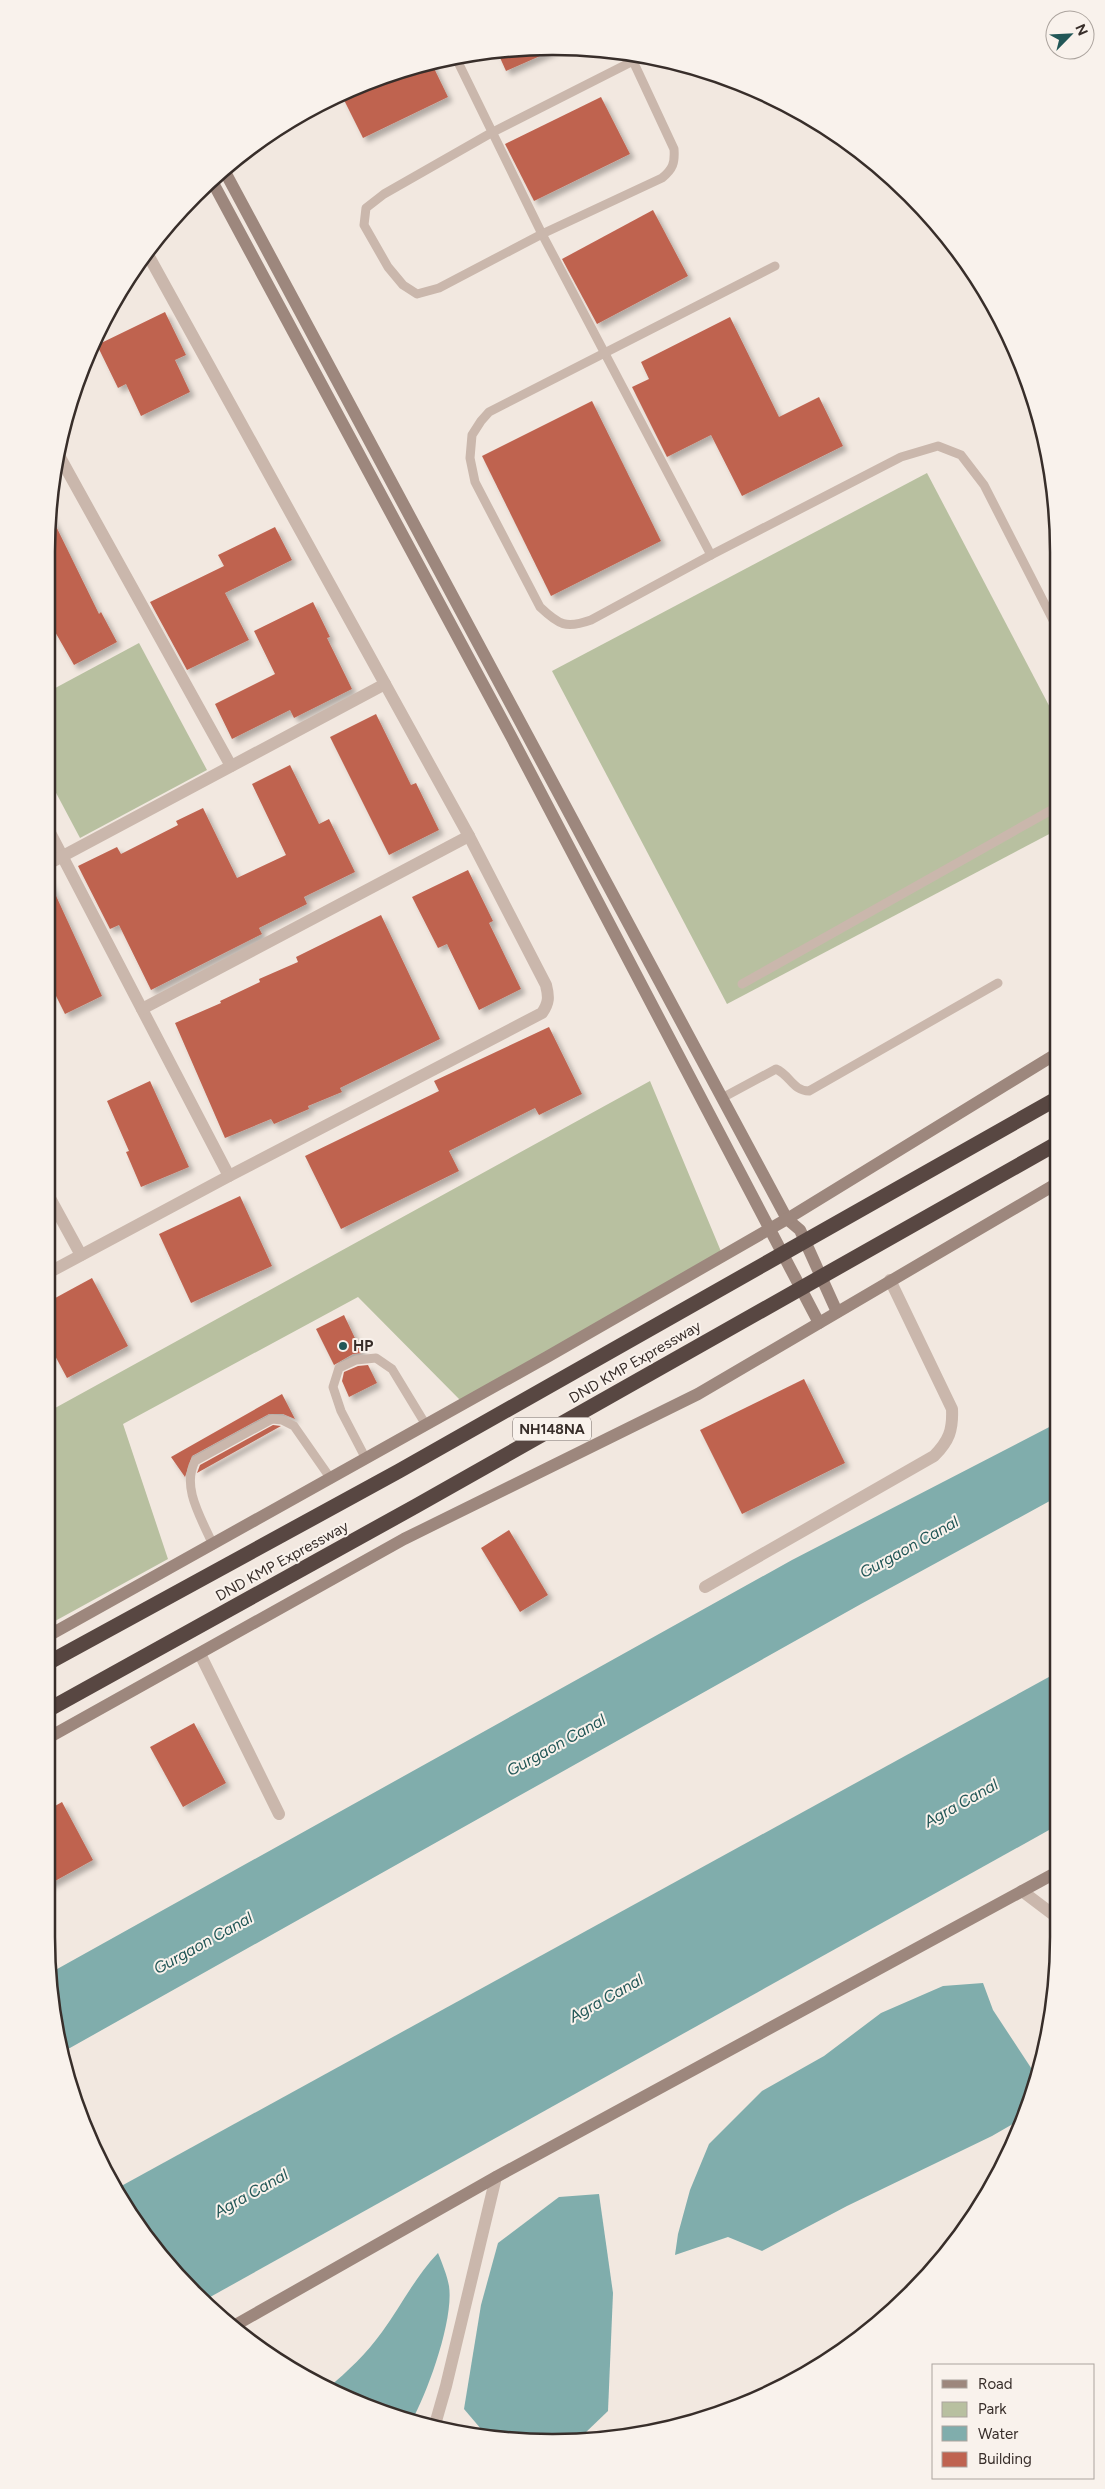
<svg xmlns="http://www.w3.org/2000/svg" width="1105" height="2489" viewBox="0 0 1105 2489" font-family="Figtree,sans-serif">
<defs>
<filter id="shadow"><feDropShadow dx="4.5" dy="4.5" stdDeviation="2.5" flood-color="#0004"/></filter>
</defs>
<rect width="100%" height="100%" fill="#f2e8e0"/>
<g fill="#b8c0a0">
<polygon points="927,473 1055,717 1055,831 727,1004 552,671"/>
<polygon points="139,643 207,770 80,838 46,774 46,693"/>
<polygon points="650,1081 725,1261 462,1402 358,1297 123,1424 168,1559 46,1626 46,1413"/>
</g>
<g fill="#80adac">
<polygon points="1057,1423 1057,1497 861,1604 61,2053 56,2035 50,1973 792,1560"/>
<polygon points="1058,1672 1058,1825 203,2301 172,2270 114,2190"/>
<polygon points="983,1983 993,2010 1037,2077 1023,2118 992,2136 847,2206 762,2251 728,2237 675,2255 678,2234 690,2190 709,2144 762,2091 824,2056 881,2013 943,1986"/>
<polygon points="599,2194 613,2293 608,2411 583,2435 559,2442 487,2436 464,2409 481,2305 498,2243 559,2197"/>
<path d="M 438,2253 C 442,2263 447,2275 449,2286 C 454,2319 428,2392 411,2422 L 389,2416 L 328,2388 C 348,2371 366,2354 382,2332 C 401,2306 415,2277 438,2253 Z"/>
</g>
<g fill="#bf6350" filter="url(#shadow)">
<polygon points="520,47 522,47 556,49 506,71 497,51"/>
<polygon points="431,62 448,97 363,138 341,94"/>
<polygon points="601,97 630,154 534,201 505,144"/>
<polygon points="653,210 688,276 597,324 562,259"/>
<polygon points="165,312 186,355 175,360 190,392 141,416 126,384 118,388 97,345"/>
<polygon points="730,317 779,417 819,397 843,446 742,496 711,435 667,457 632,387 649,379 641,362"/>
<polygon points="592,401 661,541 551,596 482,456"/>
<polygon points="50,514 99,614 101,612 117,642 74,665 46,616 46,552"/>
<polygon points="275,527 292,560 225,593 249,640 187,670 150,602 224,566 218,555"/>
<polygon points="313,602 330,637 327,638 352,689 294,718 290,710 232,739 215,704 275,674 254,631"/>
<polygon points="376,714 411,785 416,783 439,830 389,855 330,737"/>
<polygon points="290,765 319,824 329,819 355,872 304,897 307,904 259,928 262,934 151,990 119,925 110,929 78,866 117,847 121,854 178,825 176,821 203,808 237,878 286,855 252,784"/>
<polygon points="468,870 493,921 489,923 521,989 479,1010 447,944 438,948 412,897"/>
<polygon points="46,874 102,996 65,1014 46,976"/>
<polygon points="381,915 440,1039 340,1088 342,1092 308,1106 309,1109 274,1124 271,1119 225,1138 175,1023 221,1003 220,1001 260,982 259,979 298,962 296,957"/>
<polygon points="549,1027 582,1094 539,1115 535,1108 449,1151 459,1171 341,1229 305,1156 439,1091 434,1081"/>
<polygon points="150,1081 189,1167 141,1187 126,1152 129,1151 107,1101"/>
<polygon points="240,1196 272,1266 191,1303 159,1234"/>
<polygon points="92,1278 128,1346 67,1378 46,1339 46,1303"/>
<polygon points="344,1315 362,1353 353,1354 334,1365 316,1329"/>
<polygon points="368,1365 377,1383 349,1397 342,1381 344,1372 358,1366"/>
<polygon points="804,1379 845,1463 742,1514 700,1430"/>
<polygon points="282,1394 295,1419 283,1414 269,1414 192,1456 185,1477 171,1457"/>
<polygon points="273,1425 281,1426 197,1473 200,1465"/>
<polygon points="509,1530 548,1595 520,1612 481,1548"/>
<polygon points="194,1723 226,1783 183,1807 150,1747"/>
<polygon points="62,1802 93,1860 46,1886 46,1811"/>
</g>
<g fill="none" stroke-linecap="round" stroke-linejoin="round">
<g stroke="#cab7ac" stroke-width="9">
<polyline points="456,58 542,234 711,555 901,457 938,446 961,455 984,485 1055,624"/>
<path d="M 633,61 L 674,149 C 675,163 673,169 662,178 L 542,234 L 439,288 L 417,294 L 403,285 L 388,267 L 364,225 L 366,208 L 384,194 L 491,133 L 643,56"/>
<path d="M 711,555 L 591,620 C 566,629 559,625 540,607 L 475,482 L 470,458 L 472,435 L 481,421 L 489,412 L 775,266"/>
<polyline points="742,984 1055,808"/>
<path d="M 722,1098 L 776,1069 C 790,1075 793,1091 809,1091 L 998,983"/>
<polyline points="366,1459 341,1411 333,1387 339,1368 356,1360 376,1358 392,1369 426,1425"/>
<path d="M 213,1545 C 202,1519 181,1488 195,1461 L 272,1419 L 282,1420 L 294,1426 L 331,1479"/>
</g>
<g stroke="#cab7ac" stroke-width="12">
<polyline points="57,452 231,766"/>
<polyline points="46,825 229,1176"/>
<polyline points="46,865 385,684"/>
<polyline points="142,1009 469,836"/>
<polyline points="46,1191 81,1255"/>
<path d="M 46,1274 L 229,1176 L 542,1013 C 549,1003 549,997 546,985 L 469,836 L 147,253"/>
<path d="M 705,1587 L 934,1456 C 949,1441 953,1430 952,1409 L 890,1280"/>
<polyline points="200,1654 279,1814"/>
<polyline points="1022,1891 1059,1919"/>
<polyline points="434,2428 446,2386 496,2177"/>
</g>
<g stroke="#9d877d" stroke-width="12">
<polyline points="224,170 787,1219 800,1230 837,1312"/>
<polyline points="212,181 513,740 819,1323"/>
<polyline points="46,1637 547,1357 787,1219 1056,1054"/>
<polyline points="46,1739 404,1539 698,1394 1056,1184"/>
<polyline points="232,2327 496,2177 1059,1871"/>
</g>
<g stroke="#584742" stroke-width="15">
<polyline points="46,1664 399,1471 1056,1099"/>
<polyline points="46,1711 416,1506 1056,1144"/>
</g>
</g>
<circle fill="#225757" stroke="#f9f2ec" stroke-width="2" cx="343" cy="1346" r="5"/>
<g text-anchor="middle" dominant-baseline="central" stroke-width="4" stroke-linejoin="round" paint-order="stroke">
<rect fill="#f9f2ec" stroke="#726964" stroke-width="1" x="513" y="1417.5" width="78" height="23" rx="4"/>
<g font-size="14" font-weight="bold" fill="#382e2a">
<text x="552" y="1429">NH148NA</text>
</g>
<g font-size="15" font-weight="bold" fill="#382e2a" stroke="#f9f2ec" text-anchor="start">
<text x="353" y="1346">HP</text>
</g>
<g font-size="15" fill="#382e2a" stroke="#f9f2ec">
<text transform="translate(635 1362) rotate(-30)">DND KMP Expressway</text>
<text transform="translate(282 1561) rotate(-29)">DND KMP Expressway</text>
</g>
<g font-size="16" font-style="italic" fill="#225757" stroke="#f9f2ec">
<text transform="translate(909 1547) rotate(-29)">Gurgaon Canal</text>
<text transform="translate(556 1745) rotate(-29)">Gurgaon Canal</text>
<text transform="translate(961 1803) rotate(-29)">Agra Canal</text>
<text transform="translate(203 1943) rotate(-29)">Gurgaon Canal</text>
<text transform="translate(606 1998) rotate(-29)">Agra Canal</text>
<text transform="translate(251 2193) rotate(-29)">Agra Canal</text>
</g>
</g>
<path d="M0 0H1105V2489H0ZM552 55H553A497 497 0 0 1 1050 552V1937A497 497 0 0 1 553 2434H552A497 497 0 0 1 55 1937V552A497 497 0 0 1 552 55Z" fill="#f9f2ec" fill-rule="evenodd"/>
<path fill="none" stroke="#382e2a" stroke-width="2.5" d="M552 55H553A497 497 0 0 1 1050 552V1937A497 497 0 0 1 553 2434H552A497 497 0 0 1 55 1937V552A497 497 0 0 1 552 55Z"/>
<rect x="932" y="2364" width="162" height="115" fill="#f9f2ec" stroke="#aca49e"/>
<rect x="942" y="2380" width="25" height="8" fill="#9d877d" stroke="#aca49e"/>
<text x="978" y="2389" font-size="15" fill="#382e2a">Road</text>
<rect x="942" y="2402" width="25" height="15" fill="#b8c0a0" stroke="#aca49e"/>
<text x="978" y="2414" font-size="15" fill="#382e2a">Park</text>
<rect x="942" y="2426" width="25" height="15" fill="#80adac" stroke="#aca49e"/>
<text x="978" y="2439" font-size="15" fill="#382e2a">Water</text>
<rect x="942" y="2452" width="25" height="15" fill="#bf6350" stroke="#aca49e"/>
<text x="978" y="2464" font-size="15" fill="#382e2a">Building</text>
<g transform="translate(1070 35) rotate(66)"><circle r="24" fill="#f9f2ec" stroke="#aca49e"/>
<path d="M0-4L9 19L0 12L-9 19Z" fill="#225757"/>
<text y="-8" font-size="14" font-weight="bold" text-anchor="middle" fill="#382e2a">N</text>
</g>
</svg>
